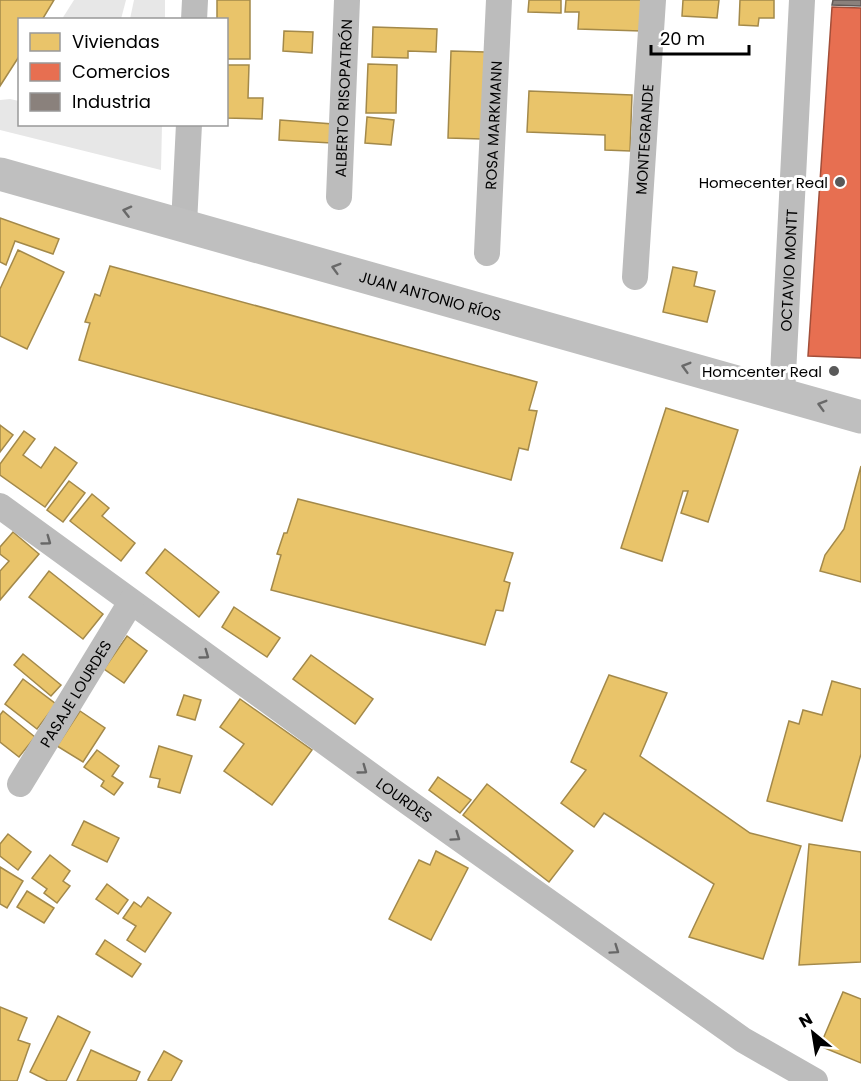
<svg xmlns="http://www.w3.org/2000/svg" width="861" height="1081" viewBox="0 0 861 1081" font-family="Poppins,sans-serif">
<rect width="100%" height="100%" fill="#fff"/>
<g fill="#e7e7e7">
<polygon points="74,0 126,0 121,19 62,19"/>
<polygon points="134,0 165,0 165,19 130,19"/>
<polygon points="10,99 19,101 20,124 162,125 161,170 0,130 0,100"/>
</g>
<g fill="#e9c46a" stroke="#a3894a" stroke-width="1.5">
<polygon points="0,0 54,0 42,20 20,20 20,55 0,86"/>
<polygon points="217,0 250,0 250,59 226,59 226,20 217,20"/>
<polygon points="529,0 561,0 561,13 528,12"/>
<polygon points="566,0 642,0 641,31 578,29 579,12 565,12"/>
<polygon points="683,0 719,0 717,18 682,16"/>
<polygon points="740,0 774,0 774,18 759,18 758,26 739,25"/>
<polygon points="373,27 437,29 436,52 408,51 408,58 372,57"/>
<polygon points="284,31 313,32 312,53 283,51"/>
<polygon points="451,51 485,52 482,139 448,138"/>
<polygon points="368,64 397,65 396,113 366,113"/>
<polygon points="226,65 249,65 248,98 263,98 262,119 226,118"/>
<polygon points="529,91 632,95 630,151 605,150 605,135 527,132"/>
<polygon points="367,117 394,120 391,145 365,143"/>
<polygon points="280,120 333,124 331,143 279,140"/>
<polygon points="0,218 59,239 53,254 15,241 6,265 0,262"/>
<polygon points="18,250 64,272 27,349 0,336 0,289"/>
<polygon points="110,266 537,382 529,410 537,411 528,450 519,448 511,480 79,360 90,323 85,322 95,294 100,296"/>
<polygon points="673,267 697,272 694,286 715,291 707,322 663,312"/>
<polygon points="666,408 738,430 708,522 681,513 688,491 683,491 662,561 621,548"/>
<polygon points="0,425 13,435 0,452"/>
<polygon points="24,431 35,439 23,455 41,468 55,447 77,463 45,507 0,475 0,464"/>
<polygon points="861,466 861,582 820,571 825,555 844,529"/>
<polygon points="69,481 85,493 63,522 47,510"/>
<polygon points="92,494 109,508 102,516 135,543 121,561 70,521"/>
<polygon points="298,499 513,553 504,581 510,583 503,611 496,610 485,645 271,590 281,555 277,554 284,533 287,533"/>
<polygon points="13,532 39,554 0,600 0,571 9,561 0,554 0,547"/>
<polygon points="165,549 219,592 199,617 146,573"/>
<polygon points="49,571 103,614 83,639 29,597"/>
<polygon points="234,607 280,638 267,657 222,627"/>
<polygon points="127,636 147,651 124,683 104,669"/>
<polygon points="23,654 61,685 51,696 14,665"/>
<polygon points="311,655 373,699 355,724 293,679"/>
<polygon points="609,675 667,693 640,756 750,833 801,846 763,959 689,937 714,884 604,813 594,827 561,803 586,770 571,762"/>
<polygon points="23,679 56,704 37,729 5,704"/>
<polygon points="832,681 861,689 861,754 842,821 767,801 789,721 799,724 803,710 822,715"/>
<polygon points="184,695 201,700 195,720 177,715"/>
<polygon points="240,699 312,750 272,805 224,771 244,744 220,727"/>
<polygon points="3,711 35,737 19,757 0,742 0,715"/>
<polygon points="80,711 105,728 83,762 57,746"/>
<polygon points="159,746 192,756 180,793 158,787 160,779 150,777"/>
<polygon points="97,750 119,766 112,776 123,783 114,795 101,786 104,781 84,767"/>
<polygon points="438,777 471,800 460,813 429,790"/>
<polygon points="487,784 573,851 549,882 463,815"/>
<polygon points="84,821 119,838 107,862 72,845"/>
<polygon points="8,834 31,852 18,870 0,856 0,844"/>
<polygon points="809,844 861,852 861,962 799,965"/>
<polygon points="436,851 468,868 431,940 389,919 419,860 430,865"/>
<polygon points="50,855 70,871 63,881 70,886 57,903 44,893 47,889 32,878"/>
<polygon points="0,867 23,881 7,908 0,904"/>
<polygon points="107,884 128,900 118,914 96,899"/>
<polygon points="27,891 54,908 44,923 17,907"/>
<polygon points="148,897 171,913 145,952 127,940 136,926 123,918 134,902 141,907"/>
<polygon points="105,940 141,964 132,977 96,954"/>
<polygon points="843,992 861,999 861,1063 820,1046"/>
<polygon points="0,1007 27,1018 18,1040 30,1044 17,1081 0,1081"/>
<polygon points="58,1016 90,1032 66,1081 48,1081 30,1072"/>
<polygon points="91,1050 140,1072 136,1081 77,1081"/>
<polygon points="164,1051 182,1061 171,1081 150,1081 148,1080"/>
</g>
<polygon fill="#e76f51" stroke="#a24e39" stroke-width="1.5" points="832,7 861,8 861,358 808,356"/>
<polygon fill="#8a817c" stroke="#615a57" stroke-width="1.5" points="833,0 861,0 861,6 832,5"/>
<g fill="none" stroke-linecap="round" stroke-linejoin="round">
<g stroke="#bcbcbc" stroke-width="26">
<polyline points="194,20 195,0"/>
<path id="s1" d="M 339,197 L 347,0"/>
<polyline points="184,224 189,124"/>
<path id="s2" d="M 487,253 L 499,0"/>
<path id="s3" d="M 635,277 L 653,0"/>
<path id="s4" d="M 782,394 L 802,0"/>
<path id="s5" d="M 0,506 L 391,790 L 743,1040 L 815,1081"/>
<path id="s6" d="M 20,784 L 131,602"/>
</g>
<path stroke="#bfbfbf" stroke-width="33" id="s7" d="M 0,174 L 861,417"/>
</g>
<defs><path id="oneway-chevron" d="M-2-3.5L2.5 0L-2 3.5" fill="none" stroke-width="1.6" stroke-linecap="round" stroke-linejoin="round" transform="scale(1.5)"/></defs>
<g stroke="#696969">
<use href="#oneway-chevron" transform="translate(127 211) rotate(-166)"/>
<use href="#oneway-chevron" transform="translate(336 268) rotate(-164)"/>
<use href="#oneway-chevron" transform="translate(686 367) rotate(-164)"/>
<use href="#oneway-chevron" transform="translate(822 405) rotate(-164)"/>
</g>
<g stroke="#676767">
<use href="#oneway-chevron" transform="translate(47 541) rotate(36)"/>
<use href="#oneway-chevron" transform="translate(205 655) rotate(36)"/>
<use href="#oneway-chevron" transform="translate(363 770) rotate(36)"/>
<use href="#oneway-chevron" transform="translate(456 837) rotate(35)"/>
<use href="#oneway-chevron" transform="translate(615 950) rotate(35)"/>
</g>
<g fill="#595959" stroke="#fff" stroke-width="2">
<circle cx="840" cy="182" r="6"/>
<circle cx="834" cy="371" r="6"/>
</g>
<g text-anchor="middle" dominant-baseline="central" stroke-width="6" stroke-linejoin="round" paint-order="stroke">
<g font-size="15" fill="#000" stroke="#fff">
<text stroke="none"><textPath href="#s1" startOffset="99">ALBERTO RISOPATRÓN</textPath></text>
<text stroke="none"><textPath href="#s2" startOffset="128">ROSA MARKMANN</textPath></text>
<text stroke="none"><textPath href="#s3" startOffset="138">MONTEGRANDE</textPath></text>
<text stroke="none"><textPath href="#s4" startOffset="124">OCTAVIO MONTT</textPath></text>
<text stroke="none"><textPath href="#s7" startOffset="447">JUAN ANTONIO RÍOS</textPath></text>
<text stroke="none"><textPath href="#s6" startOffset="106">PASAJE LOURDES</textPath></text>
<text stroke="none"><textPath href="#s5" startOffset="500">LOURDES</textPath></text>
</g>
<g font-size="15" fill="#000" stroke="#fff" text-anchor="end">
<text x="828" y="182">Homecenter Real</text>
<text x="822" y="371">Homcenter Real</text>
</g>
</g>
<rect x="18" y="18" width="210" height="108" fill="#ffffff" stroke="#999999" stroke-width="1.5"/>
<rect x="30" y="33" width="30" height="18" fill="#e9c46a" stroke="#999999" stroke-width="1.5"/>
<text x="72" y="48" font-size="18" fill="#000000">Viviendas</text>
<rect x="30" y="63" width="30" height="18" fill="#e76f51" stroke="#999999" stroke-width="1.5"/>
<text x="72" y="78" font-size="18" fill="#000000">Comercios</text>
<rect x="30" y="93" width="30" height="18" fill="#8a817c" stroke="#999999" stroke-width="1.5"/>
<text x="72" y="108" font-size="18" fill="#000000">Industria</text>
<g transform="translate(813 1033) rotate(330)" stroke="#ffffff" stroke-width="4.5" paint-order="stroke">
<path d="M0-4.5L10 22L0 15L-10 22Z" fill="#000000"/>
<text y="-9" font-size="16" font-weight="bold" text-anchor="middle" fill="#000000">N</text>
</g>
<path d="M651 45v9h98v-9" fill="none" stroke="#000000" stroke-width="3"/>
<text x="660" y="45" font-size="18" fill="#000000" stroke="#ffffff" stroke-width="4.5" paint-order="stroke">20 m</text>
</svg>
